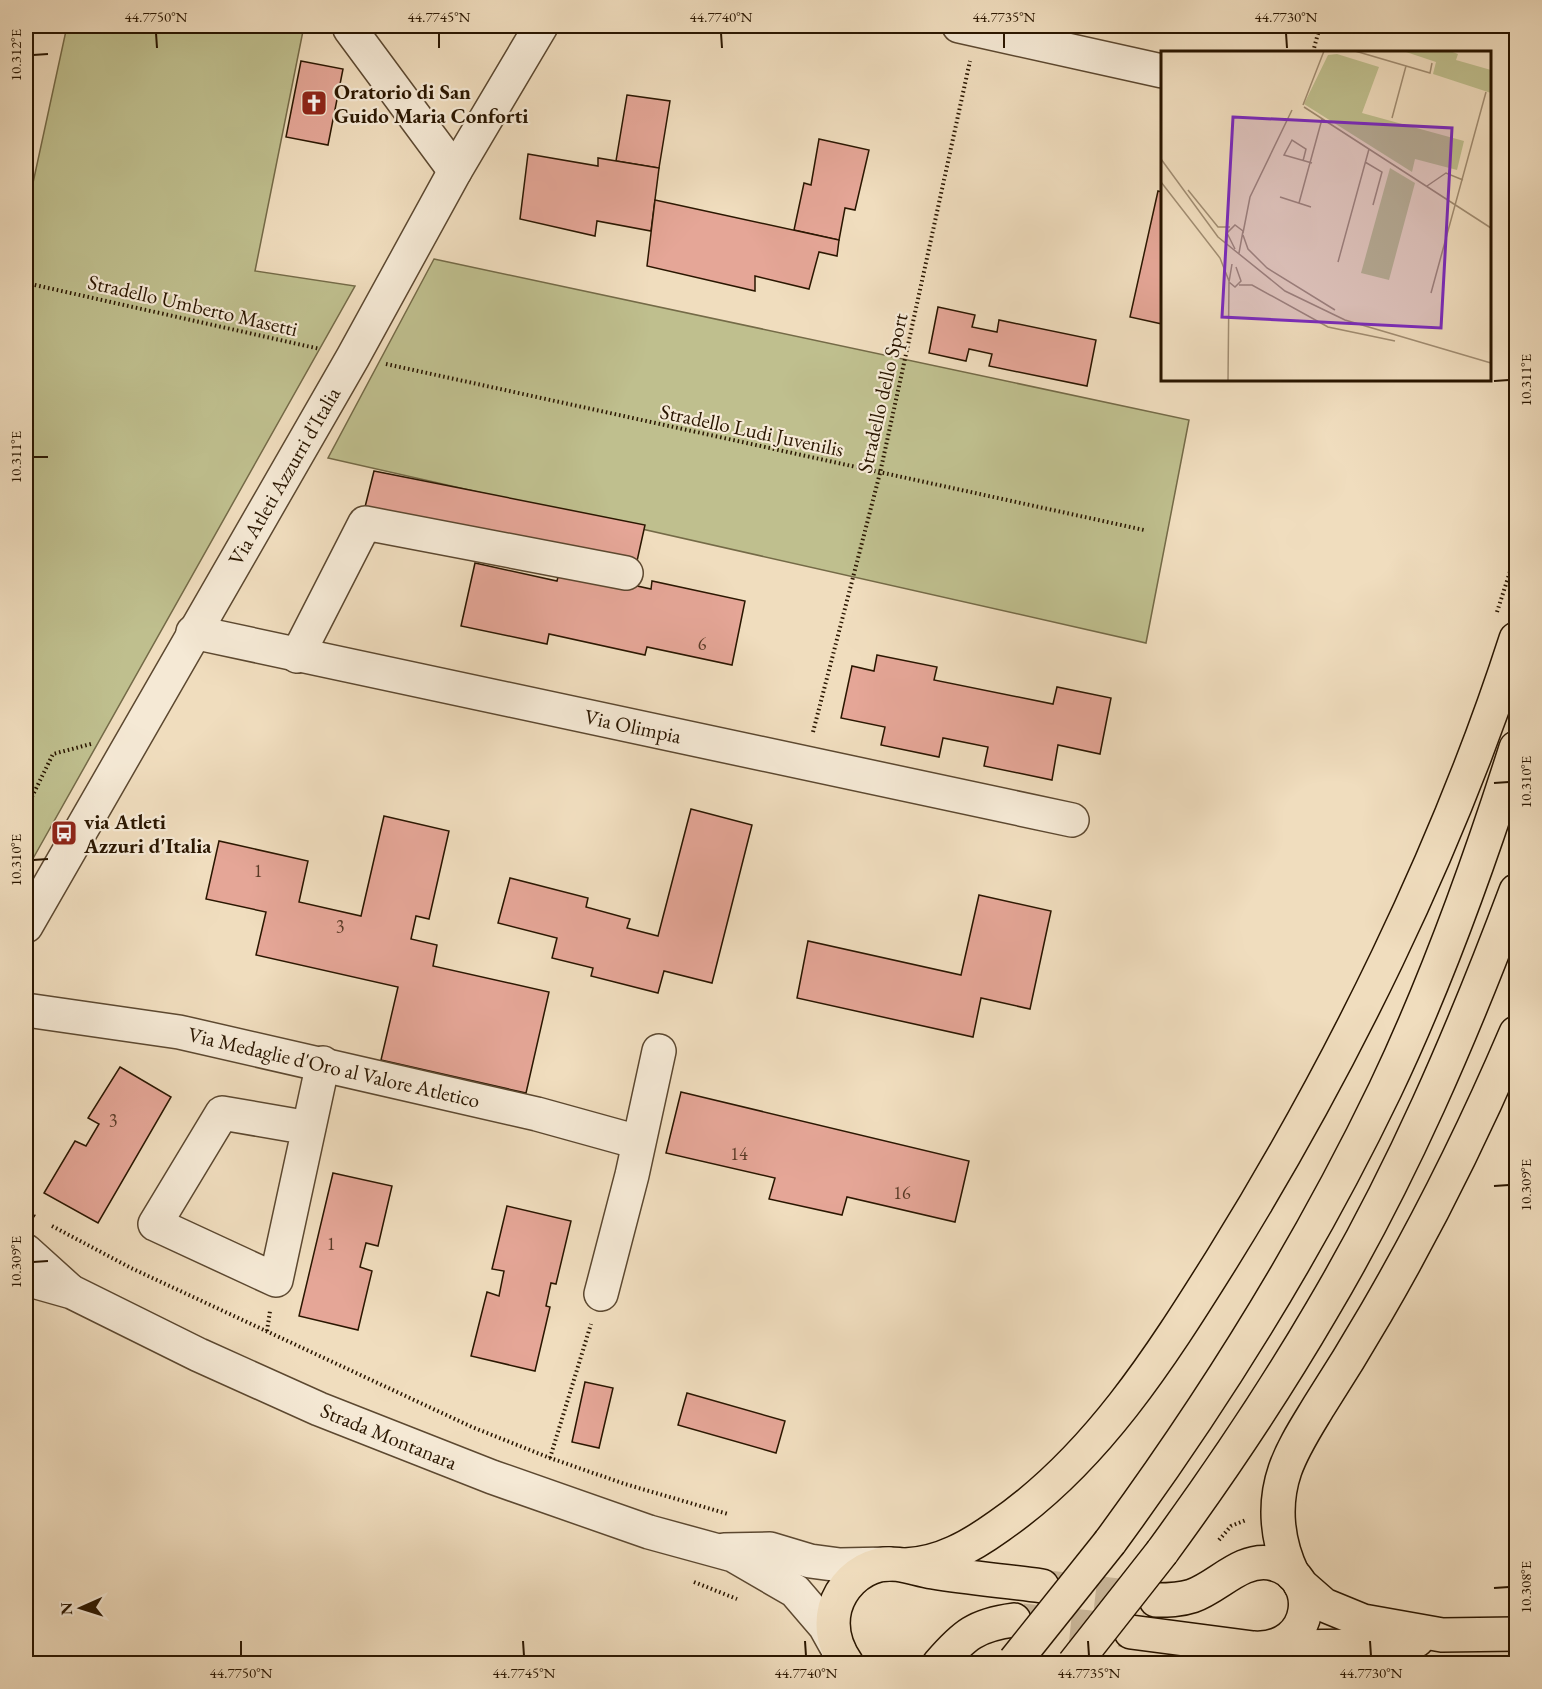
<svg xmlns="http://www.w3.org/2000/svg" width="1542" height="1689" viewBox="0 0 1542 1689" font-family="'EB Garamond',serif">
<rect width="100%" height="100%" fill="#f0ddbe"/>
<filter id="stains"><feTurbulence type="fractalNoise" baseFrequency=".00333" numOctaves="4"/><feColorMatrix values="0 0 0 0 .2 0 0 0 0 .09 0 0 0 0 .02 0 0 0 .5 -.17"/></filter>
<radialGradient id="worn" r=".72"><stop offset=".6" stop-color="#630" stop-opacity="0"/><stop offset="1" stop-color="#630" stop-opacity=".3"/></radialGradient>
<g fill="#bfbf8e" stroke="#746a47" stroke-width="1.5">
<polygon points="67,26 304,26 255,271 355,286 26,871 26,215"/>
<polygon points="434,259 1189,420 1146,643 328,458"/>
</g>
<g fill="#e5a697" stroke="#2a1600" stroke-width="1.5">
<polygon points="301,61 343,69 328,145 286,137"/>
<polygon points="627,95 670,101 659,168 616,161"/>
<polygon points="819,139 869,150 855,210 845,208 839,240 794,230 804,183 811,185"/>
<polygon points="528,154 598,166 598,158 659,168 651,231 597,221 595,236 520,219"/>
<polygon points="1158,191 1162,192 1162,324 1130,317"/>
<polygon points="655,200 839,240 837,256 819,252 809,289 755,276 755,291 647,266"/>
<polygon points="938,307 975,315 972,327 997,332 999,320 1096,340 1087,386 989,366 992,354 969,349 966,361 929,353"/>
<polygon points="374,471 645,525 637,561 365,507"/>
<polygon points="475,563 557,581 560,569 651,589 652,581 745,601 732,665 647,647 645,655 549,634 547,644 461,626"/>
<polygon points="877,655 937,667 934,680 1053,704 1057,687 1111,698 1100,754 1058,745 1052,780 984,766 988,747 943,738 939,757 881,745 885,727 841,718 852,666 874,671"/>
<polygon points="691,809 752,825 712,983 664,971 658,993 591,976 593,968 552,958 557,938 498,923 510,878 588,898 586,907 630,919 627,928 658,936"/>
<polygon points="384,816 449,831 429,919 416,916 411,939 437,945 433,966 549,992 526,1093 381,1060 398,987 256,955 266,912 206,899 219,841 308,861 299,902 361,916"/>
<polygon points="979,895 1051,911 1030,1009 981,998 973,1037 797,998 808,941 961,975"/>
<polygon points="120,1067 171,1097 98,1223 44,1193 75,1141 86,1146 99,1124 88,1118"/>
<polygon points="681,1092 969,1161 955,1222 847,1197 842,1215 769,1199 775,1178 666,1153"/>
<polygon points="333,1173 392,1186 378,1246 366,1243 360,1267 372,1271 358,1330 299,1316"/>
<polygon points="507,1206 571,1221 556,1284 551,1283 546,1306 550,1307 535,1371 471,1356 487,1292 499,1296 504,1271 492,1269"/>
<polygon points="585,1382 613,1388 599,1448 572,1442"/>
<polygon points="687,1393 785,1421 776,1453 678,1425"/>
</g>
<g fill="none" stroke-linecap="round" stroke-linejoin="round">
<g stroke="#c8b598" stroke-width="33" stroke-dasharray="33 16" stroke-linecap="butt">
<polyline points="1047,1587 1154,1599"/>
<polyline points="1022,1620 1129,1631"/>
</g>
<defs>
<g id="minor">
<polyline points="351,26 350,29 455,171"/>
<polyline points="959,26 1162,71"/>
<polyline points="193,632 1072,820"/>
<polyline points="297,656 365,523 626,573"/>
<polyline points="26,926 353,357 455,171 541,26"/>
<polyline points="26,1010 179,1032 537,1114 638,1142"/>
<polyline points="309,1128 222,1113 155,1224 276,1280 323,1063"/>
<polyline points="26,1251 68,1289"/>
<polyline points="26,1279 72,1292 199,1355 319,1409 492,1477 649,1532 733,1555 795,1591 825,1626 840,1653"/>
<polyline points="601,1294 632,1175 659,1051"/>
<polyline points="724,1550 770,1549 810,1561 840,1565 889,1564"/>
</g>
<g id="major">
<polyline points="1300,1584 1324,1605 1363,1621 1442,1635 1516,1634"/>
<path d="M 1131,1632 L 1253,1648 C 1316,1652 1323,1573 1270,1563 C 1241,1558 1218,1587 1192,1596 C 1180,1600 1168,1600 1156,1600"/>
<polyline points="1274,1647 1376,1646 1417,1640"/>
<path d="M 847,1664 C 835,1647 830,1628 835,1608 C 841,1587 858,1570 879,1565 C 898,1561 914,1569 933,1572 C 969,1578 1006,1581 1042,1586"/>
<path d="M 939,1664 C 964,1635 976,1625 1014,1620"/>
</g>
<g id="highway">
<path d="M 1110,1542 C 1215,1399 1308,1250 1385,1090 C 1438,979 1479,864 1516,748"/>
<path d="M 1162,1552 C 1219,1474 1273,1394 1322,1310 C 1401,1177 1462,1035 1516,891"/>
<path d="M 905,1565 C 940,1564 971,1546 999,1526 C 1096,1459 1160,1358 1222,1259 C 1340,1069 1447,853 1516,639"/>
<path d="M 1293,1575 C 1277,1542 1273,1505 1285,1470 C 1293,1447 1307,1426 1319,1406 C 1339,1375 1358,1344 1376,1313 C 1429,1222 1475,1129 1516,1033"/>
<polyline points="1213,1664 1263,1649"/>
</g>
</defs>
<use href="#minor" stroke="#5c4830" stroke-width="36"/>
<use href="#major" stroke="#2a1600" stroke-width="36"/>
<use href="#highway" stroke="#2a1600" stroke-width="36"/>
<g stroke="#2a1600" stroke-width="4" stroke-dasharray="1.5 3" stroke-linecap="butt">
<polyline points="1313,52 1320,26"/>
<polyline points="26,283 320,349"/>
<polyline points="386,364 1144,530"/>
<polyline points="1497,612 1516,553"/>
<polyline points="813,732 880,473 970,61"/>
<polyline points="26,809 53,754 91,744"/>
<polyline points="26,1211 37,1218"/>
<polyline points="52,1226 131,1268 472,1427 550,1458 625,1484 728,1514"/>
<polyline points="267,1331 270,1311"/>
<polyline points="550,1458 591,1324"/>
<polyline points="1219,1540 1231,1526 1246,1520"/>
<polyline points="694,1582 737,1599"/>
</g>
<use href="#minor" stroke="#f5e9d5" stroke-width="33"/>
<use href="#major" stroke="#f0ddbe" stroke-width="33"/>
<use href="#highway" stroke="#f0ddbe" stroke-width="33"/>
<defs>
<g id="highway-bridge">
<polyline points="1015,1661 1110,1542"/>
<polyline points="1074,1664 1162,1552"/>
</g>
</defs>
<use href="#highway-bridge" stroke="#2a1600" stroke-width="36" stroke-linecap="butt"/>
<use href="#highway-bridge" stroke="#f0ddbe" stroke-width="33"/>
</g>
<path fill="none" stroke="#2a1600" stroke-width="2" d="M 156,33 L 157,48M 439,33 L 439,48M 721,33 L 722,48M 1004,33 L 1004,48M 1286,33 L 1287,48M 33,55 L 48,54M 1494,381 L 1509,380M 33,457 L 48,457M 1494,783 L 1509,782M 33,860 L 48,859M 1494,1186 L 1509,1185M 33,1262 L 48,1261M 1494,1588 L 1509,1587M 241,1641 L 241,1656M 523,1641 L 524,1656M 805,1641 L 806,1656M 1088,1641 L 1089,1656M 1370,1641 L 1371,1656"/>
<defs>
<symbol id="church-square" viewBox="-11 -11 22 22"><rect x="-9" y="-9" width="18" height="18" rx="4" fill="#8f2418" stroke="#f5e9d5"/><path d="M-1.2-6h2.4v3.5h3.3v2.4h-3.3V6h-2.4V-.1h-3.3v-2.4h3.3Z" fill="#fff"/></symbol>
<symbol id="bus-square" viewBox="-11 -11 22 22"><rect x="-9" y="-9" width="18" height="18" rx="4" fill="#8f2418" stroke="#f5e9d5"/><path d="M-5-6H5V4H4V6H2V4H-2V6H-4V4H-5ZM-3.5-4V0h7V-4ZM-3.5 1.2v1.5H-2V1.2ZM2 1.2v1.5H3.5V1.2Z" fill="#fff"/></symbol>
</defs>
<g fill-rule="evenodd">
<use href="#church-square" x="299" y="88" width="30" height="30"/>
<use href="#bus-square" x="49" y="818" width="30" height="30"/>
</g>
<g text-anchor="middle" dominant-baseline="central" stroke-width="4.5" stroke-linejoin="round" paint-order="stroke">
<g font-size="18" fill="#593a26">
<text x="702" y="643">6</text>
<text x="258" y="870">1</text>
<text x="340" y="926">3</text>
<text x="113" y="1120">3</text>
<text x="739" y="1153">14</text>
<text x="902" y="1192">16</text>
<text x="331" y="1243">1</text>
</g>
<g font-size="21" font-weight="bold" fill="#2a1600" stroke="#f5e9d5" text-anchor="start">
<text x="334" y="91">Oratorio di San<tspan x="334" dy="24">Guido Maria Conforti</tspan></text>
<text x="84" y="821">via Atleti<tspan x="84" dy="24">Azzuri d'Italia</tspan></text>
</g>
<g font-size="21" fill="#2a1600" stroke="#f5e9d5">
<text transform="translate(193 305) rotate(13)">Stradello Umberto Masetti</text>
<text transform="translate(882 393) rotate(-77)">Stradello dello Sport</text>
<text transform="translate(752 430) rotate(12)">Stradello Ludi Juvenilis</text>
<text transform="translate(284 476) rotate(-60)">Via Atleti Azzurri d'Italia</text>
<text transform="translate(633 726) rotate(12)">Via Olimpia</text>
<text transform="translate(334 1067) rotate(13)">Via Medaglie d'Oro al Valore Atletico</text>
<text transform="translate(389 1436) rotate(22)">Strada Montanara</text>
</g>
</g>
<g transform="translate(1161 51)">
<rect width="330" height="330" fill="#f0ddbe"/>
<path d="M 242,0 L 289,0 L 297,3 L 295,9 L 330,19 L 330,42 L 272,23 L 275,11 ZM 176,3 L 218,16 L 201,62 L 303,90 L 296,119 L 254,108 L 251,121 L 143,53 L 167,4 ZM 229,117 L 254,132 L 228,229 L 200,222 Z" fill="#bfbf8e"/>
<path fill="none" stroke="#a18d72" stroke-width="1.5" d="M 194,0 L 269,22 L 271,12M 142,54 L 163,0M 143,56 L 330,177M 231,67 L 245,15M 0,108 L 57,186 L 124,240 L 184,269 L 330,312M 142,110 L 145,98 L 131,89 L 123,104 L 151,112M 204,111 L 221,121 L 212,154M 0,131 L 59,207 L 68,230M 266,135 L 285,122 L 302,129M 27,139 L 57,176 L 69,176M 119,146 L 150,156M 138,152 L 161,68M 82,182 L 89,146 L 131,59M 82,184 L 87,198 L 106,217 L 174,259M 74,198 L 66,182 L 74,174 L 82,180 L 78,202M 177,211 L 208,98M 71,213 L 68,231 L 74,236 L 80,230 L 75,216M 78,234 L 91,234 L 167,276 L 234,290M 270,242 L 325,41M 67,330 L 68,231"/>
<path fill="#7b2cbf" fill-opacity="0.15" stroke="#7b2cbf" stroke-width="3" d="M 72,66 L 291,77 L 280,277 L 61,266 Z"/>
<rect width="330" height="330" fill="none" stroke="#2a1600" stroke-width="3"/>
</g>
<rect width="1542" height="1689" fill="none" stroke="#f0ddbe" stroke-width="66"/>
<g transform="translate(81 1608) rotate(267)" stroke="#f5e9d5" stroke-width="4.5" paint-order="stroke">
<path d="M0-4.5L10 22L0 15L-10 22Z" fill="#2a1600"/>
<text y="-9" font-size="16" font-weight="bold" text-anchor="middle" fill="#2a1600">N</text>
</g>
<rect x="33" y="33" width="1476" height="1623" fill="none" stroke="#2a1600" stroke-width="2"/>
<g font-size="15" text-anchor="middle" fill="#2a1600">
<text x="156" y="22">44.7750°N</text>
<text x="439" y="22">44.7745°N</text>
<text x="721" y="22">44.7740°N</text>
<text x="1004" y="22">44.7735°N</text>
<text x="1286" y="22">44.7730°N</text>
<text transform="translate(16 55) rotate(-90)" y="5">10.312°E</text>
<text transform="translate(1526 380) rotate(-90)" y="5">10.311°E</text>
<text transform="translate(16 457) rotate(-90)" y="5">10.311°E</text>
<text transform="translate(1526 782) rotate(-90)" y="5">10.310°E</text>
<text transform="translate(16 860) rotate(-90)" y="5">10.310°E</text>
<text transform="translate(1526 1185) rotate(-90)" y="5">10.309°E</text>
<text transform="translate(16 1262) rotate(-90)" y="5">10.309°E</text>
<text transform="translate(1526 1587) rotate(-90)" y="5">10.308°E</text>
<text x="241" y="1678">44.7750°N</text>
<text x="524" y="1678">44.7745°N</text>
<text x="806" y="1678">44.7740°N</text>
<text x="1089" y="1678">44.7735°N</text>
<text x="1371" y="1678">44.7730°N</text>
</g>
<rect width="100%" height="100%" filter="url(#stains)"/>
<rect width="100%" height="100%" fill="url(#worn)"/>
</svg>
